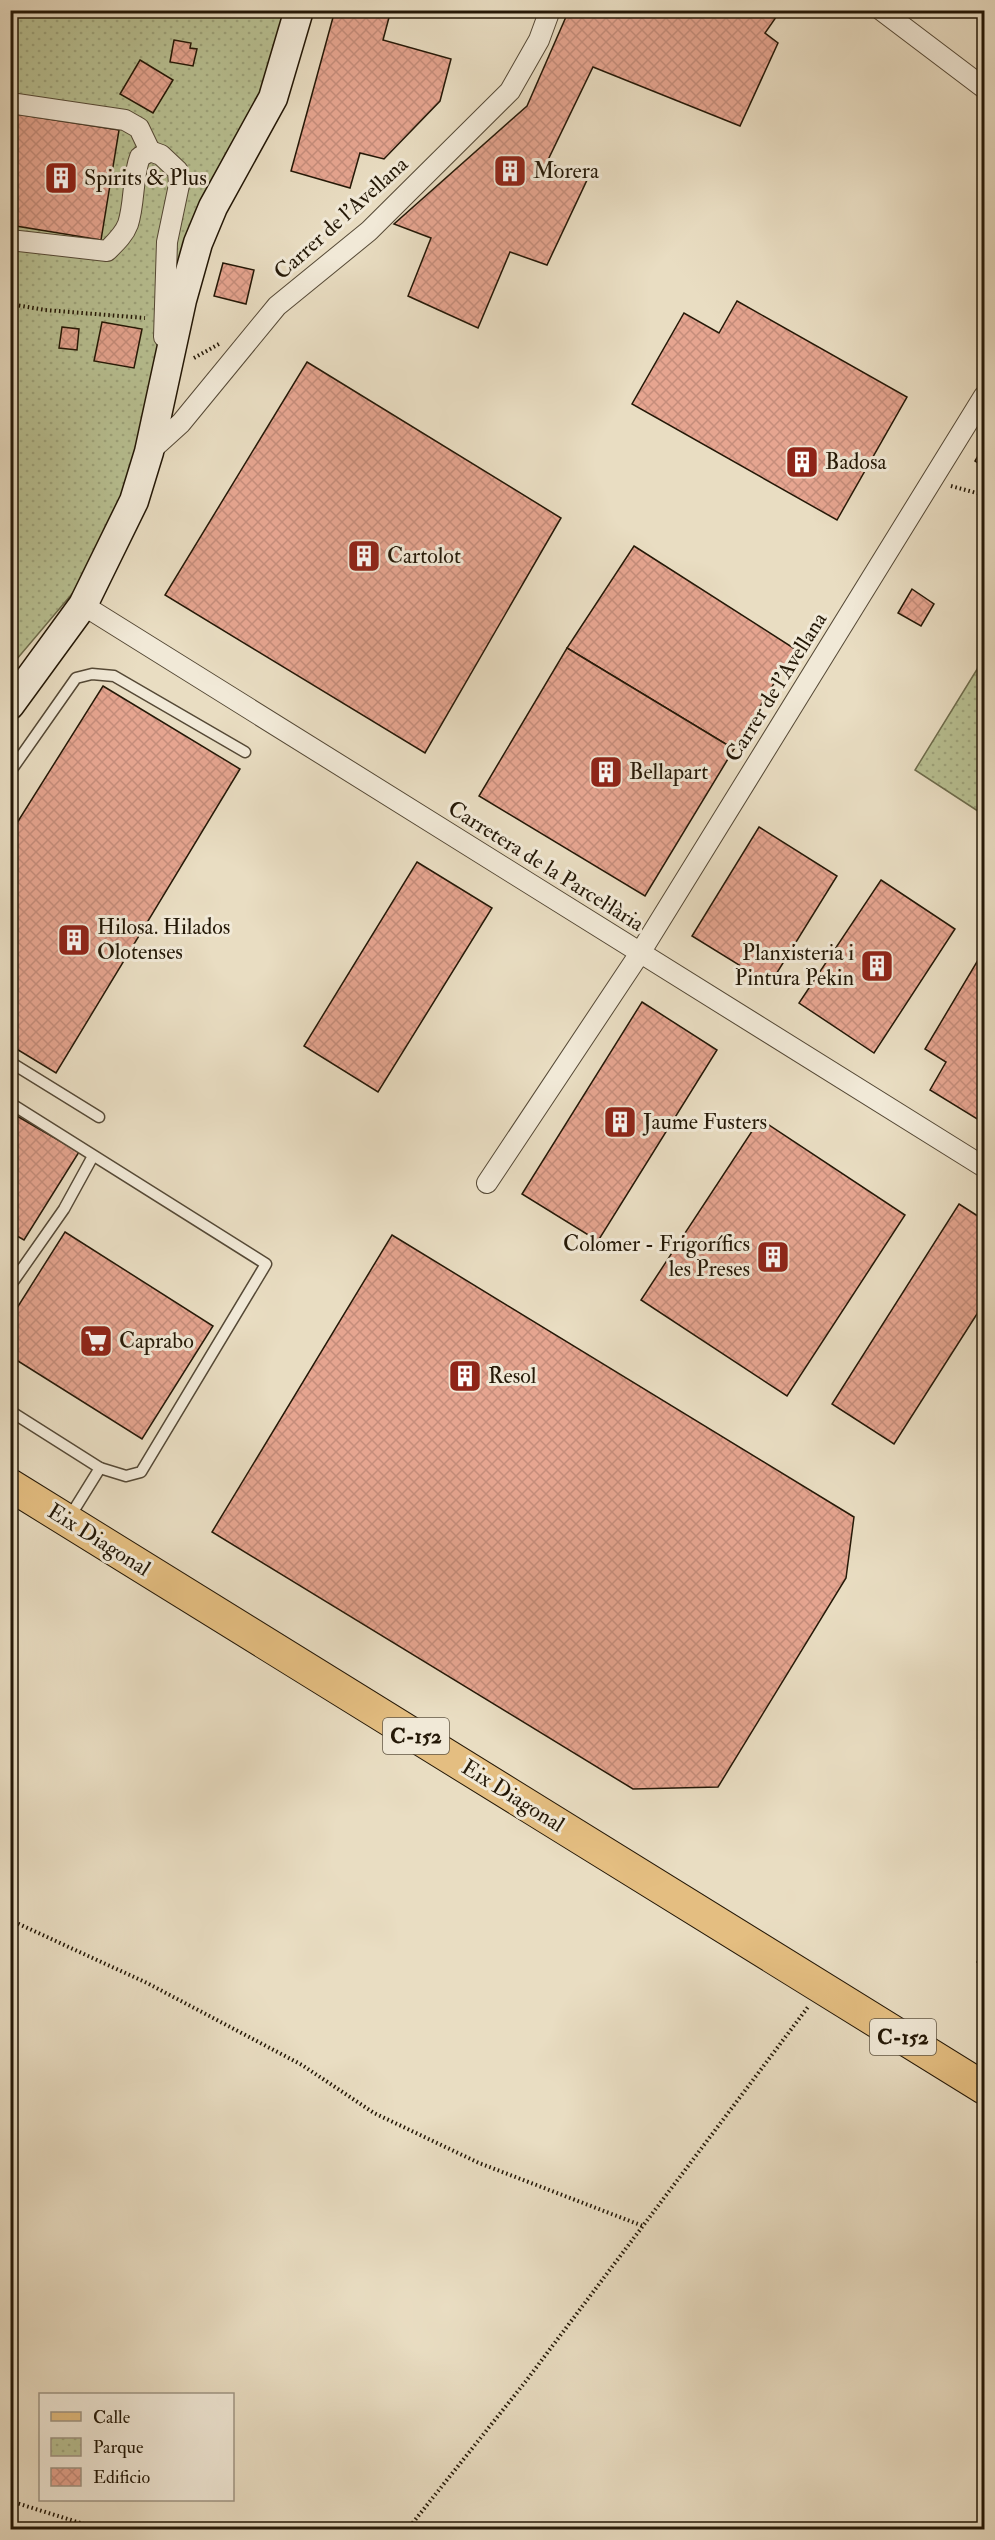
<svg xmlns="http://www.w3.org/2000/svg" width="995" height="2540" viewBox="0 0 995 2540" font-family="'IM FELL Double Pica',serif">
<defs>
<pattern id="park-dots" width="8" height="8" patternUnits="userSpaceOnUse" patternTransform="scale(1.5)"><rect width="8" height="8" fill="#b8c092"/><path d="M2 2h.1M6 6h.1" fill="none" stroke="#9ea47c" stroke-width="1.8" stroke-linecap="round"/></pattern>
<pattern id="building-cross-hatch" width="8" height="8" patternUnits="userSpaceOnUse" patternTransform="scale(1.5)"><rect width="8" height="8" fill="#e6a590"/><path d="M0 0l8 8M0 8l8-8" fill="none" stroke="#c58d7b"/></pattern>
</defs>
<rect width="100%" height="100%" fill="#e9ddc2"/>
<filter id="stains"><feTurbulence type="fractalNoise" baseFrequency=".00333" numOctaves="4"/><feColorMatrix values="0 0 0 0 .2 0 0 0 0 .09 0 0 0 0 .02 0 0 0 .5 -.17"/></filter>
<radialGradient id="worn" r=".72"><stop offset=".6" stop-color="#630" stop-opacity="0"/><stop offset="1" stop-color="#630" stop-opacity=".3"/></radialGradient>
<g fill="url(#park-dots)" stroke="#6e6c4c" stroke-width="1.5">
<polygon points="11,11 306,11 213,219 170,399 93,569 11,666"/>
<polygon points="984,658 984,815 915,770"/>
</g>
<g fill="url(#building-cross-hatch)" stroke="#241807" stroke-width="1.5">
<polygon points="335,10 391,10 383,40 451,59 440,101 384,159 360,153 350,188 291,171"/>
<polygon points="569,10 781,10 765,33 778,43 740,126 593,67 547,162 587,180 547,265 510,252 478,328 408,296 431,238 394,224 527,106"/>
<polygon points="174,40 191,43 190,48 197,49 193,66 170,62"/>
<polygon points="140,60 173,80 153,113 120,94"/>
<polygon points="10,113 119,130 101,240 10,225"/>
<polygon points="223,263 254,270 246,304 214,296"/>
<polygon points="737,301 907,397 837,520 632,404 684,313 719,333"/>
<polygon points="102,322 142,329 134,368 94,361"/>
<polygon points="62,327 79,329 77,350 59,348"/>
<polygon points="307,362 561,518 425,753 165,595"/>
<polygon points="984,446 984,467 975,461"/>
<polygon points="634,546 795,649 734,749 567,648"/>
<polygon points="912,589 934,604 921,626 898,613"/>
<polygon points="567,648 734,749 645,896 479,796"/>
<polygon points="103,686 240,769 56,1073 10,1045 10,834"/>
<polygon points="759,827 837,876 770,984 692,936"/>
<polygon points="417,862 492,908 378,1092 304,1046"/>
<polygon points="881,880 955,929 874,1053 799,1003"/>
<polygon points="984,950 984,1117 982,1122 930,1090 946,1062 925,1049"/>
<polygon points="642,1002 717,1050 598,1241 522,1194"/>
<polygon points="10,1112 79,1152 24,1240 10,1232"/>
<polygon points="760,1119 905,1215 787,1396 641,1300"/>
<polygon points="959,1204 984,1220 984,1303 894,1444 832,1404"/>
<polygon points="65,1232 213,1326 142,1439 10,1356 10,1319"/>
<polygon points="392,1235 854,1517 846,1578 718,1787 633,1789 212,1532"/>
<polygon points="984,1950 984,1967 977,1962"/>
</g>
<g fill="none" stroke-linecap="round" stroke-linejoin="round">
<defs>
<g id="lane">
<polyline points="10,772 76,678 92,674 114,676 245,752"/>
<polyline points="10,1062 99,1117"/>
<polyline points="10,1103 266,1264 141,1472 126,1476 100,1468"/>
<polyline points="10,1286 64,1209 93,1156"/>
<polyline points="10,1411 100,1468 69,1518"/>
</g>
<g id="street">
<polyline points="881,10 984,88"/>
<polyline points="10,103 125,120 139,128 150,151"/>
<path d="M 10,240 L 107,251 C 115,243 124,235 128,224 C 135,202 132,178 140,157 L 150,151 L 161,155 L 178,171 L 179,185 L 167,242 L 164,337"/>
<polyline points="149,452 181,423 277,306 369,231 510,91 539,40 550,10"/>
<polyline points="83,605 984,1167"/>
<polyline points="487,1183 640,953 984,396"/>
</g>
<polyline id="secondary" points="10,705 83,605 134,501 149,452 182,300 198,243 213,207 273,98 299,10"/>
<polyline id="primary" points="10,1485 984,2088"/>
</defs>
<use href="#lane" stroke="#554936" stroke-width="13"/>
<use href="#street" stroke="#554936" stroke-width="22"/>
<use href="#secondary" stroke="#241807" stroke-width="31"/>
<use href="#primary" stroke="#241807" stroke-width="34"/>
<g stroke="#241807" stroke-width="4" stroke-dasharray="1.5 3" stroke-linecap="butt">
<polyline points="10,304 45,310 145,318"/>
<polyline points="194,358 219,344"/>
<polyline points="951,486 984,495"/>
<polyline points="10,1920 147,1983 302,2065 374,2113 479,2163 643,2226"/>
<polyline points="10,2501 103,2530"/>
<polyline points="407,2530 526,2381 808,2007"/>
</g>
<use href="#lane" stroke="#f1e9d7" stroke-width="10"/>
<use href="#street" stroke="#f1e9d7" stroke-width="20"/>
<use href="#secondary" stroke="#f1e9d7" stroke-width="28"/>
<use href="#primary" stroke="#e4be81" stroke-width="32"/>
</g>
<defs>
<symbol id="building-square" viewBox="-11 -11 22 22"><rect x="-9" y="-9" width="18" height="18" rx="4" fill="#8f2418" stroke="#f1e9d7"/><path d="M-4-6H4V6H1V3H-1V6H-4ZM-2.5-4.3h1.7v1.8h-1.7ZM.8-4.3h1.7v1.8H.8ZM-2.5-1h1.7V.8h-1.7ZM.8-1h1.7V.8H.8Z" fill="#fff"/></symbol>
<symbol id="supermarket-square" viewBox="-11 -11 22 22"><rect x="-9" y="-9" width="18" height="18" rx="4" fill="#8f2418" stroke="#f1e9d7"/><path d="M-6-5.5h2.5l.6 2H6L4.5 2H-2.5L-4.4-4H-6ZM-1.5 3.2a1.3 1.3 0 1 0 .1 0ZM3 3.2a1.3 1.3 0 1 0 .1 0Z" fill="#fff"/></symbol>
</defs>
<g fill-rule="evenodd">
<use href="#building-square" x="491" y="152" width="38" height="38"/>
<use href="#building-square" x="42" y="159" width="38" height="38"/>
<use href="#building-square" x="783" y="443" width="38" height="38"/>
<use href="#building-square" x="345" y="537" width="38" height="38"/>
<use href="#building-square" x="587" y="753" width="38" height="38"/>
<use href="#building-square" x="55" y="921" width="38" height="38"/>
<use href="#building-square" x="858" y="947" width="38" height="38"/>
<use href="#building-square" x="601" y="1103" width="38" height="38"/>
<use href="#building-square" x="754" y="1238" width="38" height="38"/>
<use href="#supermarket-square" x="77" y="1322" width="38" height="38"/>
<use href="#building-square" x="446" y="1357" width="38" height="38"/>
</g>
<g text-anchor="middle" dominant-baseline="central" stroke-width="6" stroke-linejoin="round" paint-order="stroke">
<g fill="#f1e9d7" stroke="#625745" stroke-width="1.5">
<rect x="383" y="1718" width="66" height="36" rx="4.5"/>
<rect x="870" y="2019" width="66" height="36" rx="4.5"/>
</g>
<g font-size="21" font-weight="bold" fill="#241807">
<text x="416" y="1736">C-152</text>
<text x="903" y="2037">C-152</text>
</g>
<g font-size="22" fill="#241807" stroke="#f1e9d7" text-anchor="start">
<text x="533" y="171">Morera</text>
<text x="84" y="178">Spirits &amp; Plus</text>
<text x="825" y="462">Badosa</text>
<text x="387" y="556">Cartolot</text>
<text x="629" y="772">Bellapart</text>
<text x="97" y="927">Hilosa. Hilados<tspan x="97" dy="25">Olotenses</tspan></text>
<text x="854" y="953" text-anchor="end">Planxisteria i<tspan x="854" dy="25">Pintura Pekin</tspan></text>
<text x="643" y="1122">Jaume Fusters</text>
<text x="750" y="1244" text-anchor="end">Colomer - Frigorífics<tspan x="750" dy="25">les Preses</tspan></text>
<text x="119" y="1341">Caprabo</text>
<text x="488" y="1376">Resol</text>
</g>
<g font-size="22" fill="#241807" stroke="#f1e9d7">
<text transform="translate(341 218) rotate(-42)">Carrer de l'Avellana</text>
<text transform="translate(776 687) rotate(-58)">Carrer de l'Avellana</text>
<text transform="translate(546 866) rotate(32)">Carretera de la Parcel·lària</text>
<text transform="translate(99 1540) rotate(32)">Eix Diagonal</text>
<text transform="translate(513 1796) rotate(32)">Eix Diagonal</text>
</g>
</g>
<rect width="995" height="2540" fill="none" stroke="#e9ddc2" stroke-width="36"/>
<rect x="12" y="12" width="971" height="2516" fill="none" stroke="#241807" stroke-width="3"/>
<rect x="18" y="18" width="959" height="2504" fill="none" stroke="#241807" stroke-width="1.5"/>
<rect x="39" y="2393" width="195" height="108" fill="#f1e9d7" stroke="#9f9584" stroke-width="1.5"/>
<rect x="51" y="2412" width="30" height="9" fill="#e4be81" stroke="#9f9584" stroke-width="1.5"/>
<text x="93" y="2423" font-size="18" fill="#241807">Calle</text>
<rect x="51" y="2438" width="30" height="18" fill="url(#park-dots)" stroke="#9f9584" stroke-width="1.5"/>
<text x="93" y="2453" font-size="18" fill="#241807">Parque</text>
<rect x="51" y="2468" width="30" height="18" fill="url(#building-cross-hatch)" stroke="#9f9584" stroke-width="1.5"/>
<text x="93" y="2483" font-size="18" fill="#241807">Edificio</text>
<rect width="100%" height="100%" filter="url(#stains)"/>
<rect width="100%" height="100%" fill="url(#worn)"/>
</svg>
